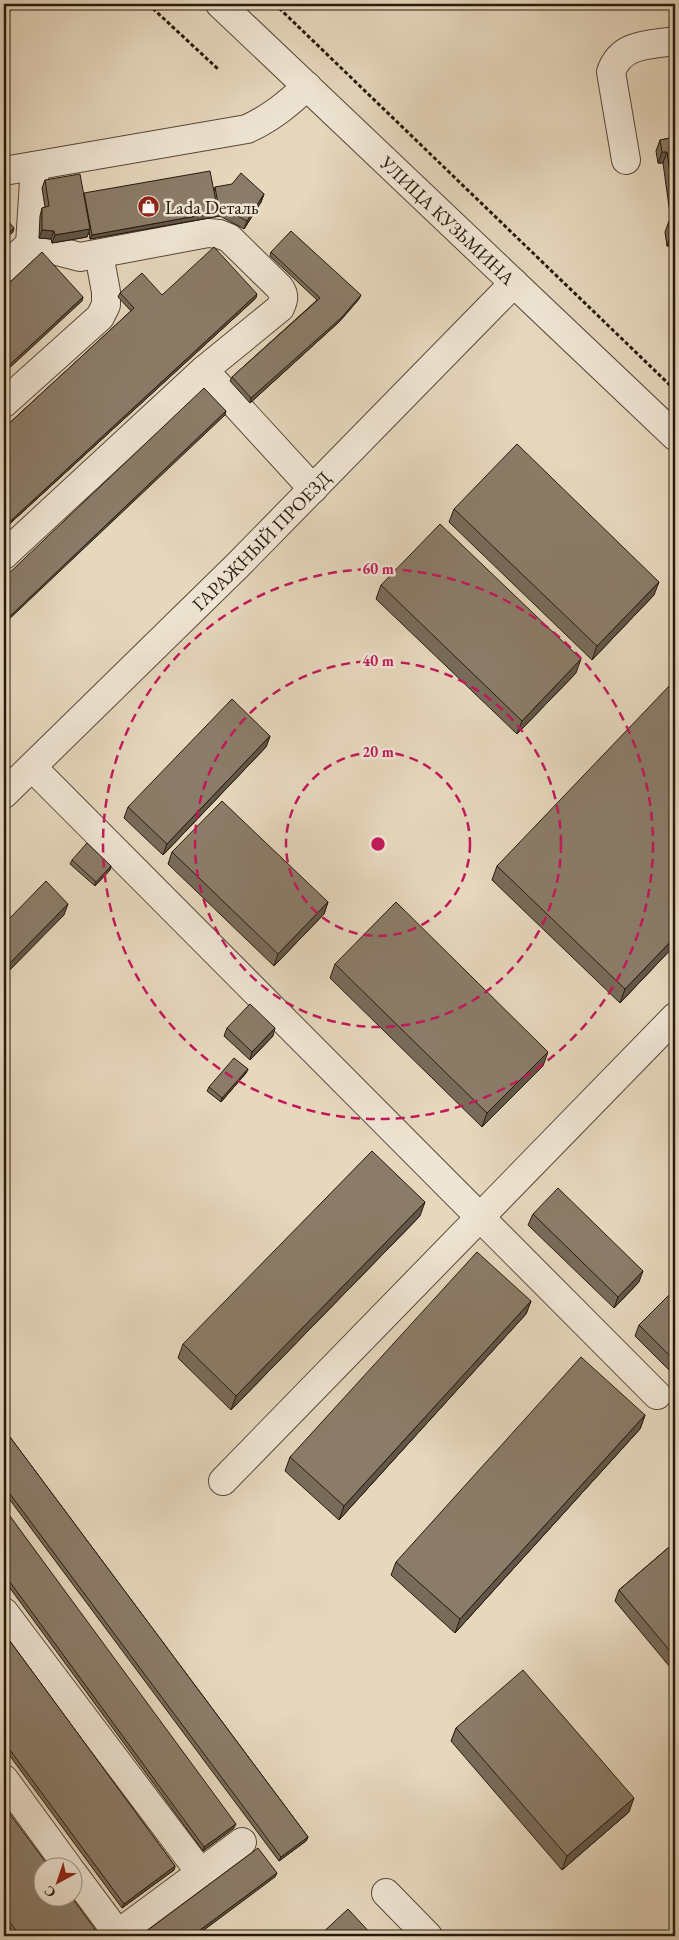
<svg xmlns="http://www.w3.org/2000/svg" width="679" height="1940" viewBox="0 0 679 1940" font-family="'EB Garamond',serif">
<rect width="100%" height="100%" fill="#e6d7bd"/>
<filter id="stains"><feTurbulence type="fractalNoise" baseFrequency=".004" numOctaves="4"/><feColorMatrix values="0 0 0 0 .2 0 0 0 0 .09 0 0 0 0 .02 0 0 0 .5 -.17"/></filter>
<radialGradient id="worn" r=".72"><stop offset=".6" stop-color="#630" stop-opacity="0"/><stop offset="1" stop-color="#630" stop-opacity=".3"/></radialGradient>
<g fill="none" stroke-linecap="round" stroke-linejoin="round">
<defs>
<g id="minor">
<path id="s1" d="M 220,4 L 675,436"/>
<path d="M 626,160 L 611,72 C 621,43 649,45 675,41"/>
<path d="M 4,171 L 247,129 C 271,118 288,104 307,86"/>
<polyline points="4,268 30,244 35,166"/>
<polyline points="204,370 313,489"/>
<polyline points="4,403 100,317 106,305 106,292 99,254"/>
<path d="M 4,555 L 204,370 L 280,308 C 284,299 285,295 279,287 L 229,238 L 219,234 L 208,233 L 80,257 L 30,244"/>
<polyline points="32,767 657,1395"/>
<path id="s2" d="M 4,794 L 239,564 L 514,283"/>
<polyline points="223,1481 675,1017"/>
<polyline points="4,1612 200,1872"/>
<polyline points="4,1779 69,1868"/>
<polyline points="72,1872 118,1934"/>
<polyline points="386,1893 428,1936"/>
<polyline points="115,1936 242,1842"/>
</g>
</defs>
<use href="#minor" stroke="#584939" stroke-width="30"/>
<g stroke="#281a0d" stroke-width="3" stroke-dasharray="4 2.5" stroke-linecap="butt">
<polyline points="148,4 218,69"/>
<polyline points="284,4 279,8 675,390"/>
</g>
<use href="#minor" stroke="#efe5d4" stroke-width="28"/>
</g>
<g fill="#786b5a" stroke="#281a0d">
<polygon points="675,99 675,120 673,105"/>
<polygon points="675,137 675,245 667,246 665,232 669,221 671,221 663,163 658,163 656,151 660,140"/>
<polygon points="45,180 84,195 214,191 215,187 264,194 261,202 244,229 220,216 90,239 89,232 87,237 52,243 51,239 39,238 40,216 42,208 45,207 42,188"/>
<polygon points="271,252 359,299 340,321 250,403 230,381 232,377 317,300 270,256"/>
<polygon points="120,293 256,298 4,529 4,428 131,311 118,297"/>
<polygon points="454,509 654,595 592,660 449,522"/>
<polygon points="381,585 576,673 517,734 376,599"/>
<polygon points="270,736 266,747 163,855 124,818 128,807"/>
<polygon points="172,852 328,902 324,914 274,966 168,864"/>
<polygon points="72,860 111,866 110,870 95,886 70,864"/>
<polygon points="497,866 675,945 620,1003 492,880"/>
<polygon points="335,964 543,1066 482,1127 330,978"/>
<polygon points="227,1028 273,1036 250,1060 224,1036"/>
<polygon points="248,1069 246,1073 221,1102 207,1091 209,1087"/>
<polygon points="533,1214 639,1282 614,1308 528,1225"/>
<polygon points="420,1216 231,1410 178,1358 183,1344"/>
<polygon points="675,1289 675,1376 635,1336 639,1325"/>
<polygon points="531,1301 526,1314 339,1520 285,1471 290,1457"/>
<polygon points="645,1415 640,1429 455,1633 391,1575 396,1562"/>
<polygon points="4,1429 308,1837 306,1841 279,1861 4,1492"/>
<polygon points="4,1508 234,1828 203,1851 4,1580"/>
<polygon points="675,1542 675,1673 615,1601 619,1590"/>
<polygon points="4,1633 175,1866 174,1870 122,1908 4,1748"/>
<polygon points="456,1728 629,1812 562,1870 451,1741"/>
<polygon points="4,1806 93,1933 89,1936 16,1936 4,1920"/>
</g>
<g fill="#61574a" stroke="#281a0d">
<polygon points="662,152 667,152 663,163 658,163"/>
<polygon points="264,194 261,202 244,229 247,221"/>
<polygon points="223,208 220,216 90,239 92,235 218,212 219,209"/>
<polygon points="14,228 13,232 4,240 4,237"/>
<polygon points="90,229 87,237 52,243 55,235"/>
<polygon points="42,230 54,231 51,239 39,238"/>
<polygon points="671,235 675,235 675,245 667,246"/>
<polygon points="257,294 256,298 4,529 4,527"/>
<polygon points="361,295 359,299 340,321 250,403 251,398"/>
<polygon points="83,297 82,301 4,373 4,370"/>
<polygon points="226,411 225,415 4,624 4,622"/>
<polygon points="659,582 654,595 592,660 597,646"/>
<polygon points="581,659 576,673 517,734 522,721"/>
<polygon points="270,736 266,747 163,855 167,844"/>
<polygon points="111,866 110,870 95,886 96,882"/>
<polygon points="328,902 324,914 274,966 278,954"/>
<polygon points="68,904 64,915 4,976 4,969"/>
<polygon points="675,937 675,945 620,1003 625,989"/>
<polygon points="275,1028 273,1036 250,1060 252,1052"/>
<polygon points="548,1052 543,1066 482,1127 487,1113"/>
<polygon points="248,1069 246,1073 221,1102 222,1098"/>
<polygon points="425,1202 420,1216 231,1410 236,1396"/>
<polygon points="643,1271 639,1282 614,1308 618,1297"/>
<polygon points="531,1301 526,1314 339,1520 344,1506"/>
<polygon points="645,1415 640,1429 455,1633 460,1619"/>
<polygon points="634,1798 629,1812 562,1870 567,1856"/>
<polygon points="236,1824 234,1828 203,1851 204,1847"/>
<polygon points="308,1837 306,1841 279,1861 281,1857"/>
<polygon points="175,1866 174,1870 122,1908 124,1904"/>
<polygon points="277,1873 275,1877 196,1936 192,1936"/>
<polygon points="95,1929 93,1933 89,1936 85,1936"/>
</g>
<g fill="#8b7c69" stroke="#281a0d">
<polygon points="675,137 675,211 667,152 662,152 660,140"/>
<polygon points="210,171 218,212 92,235 84,193"/>
<polygon points="241,173 264,194 247,221 223,208 219,209 215,187 232,184"/>
<polygon points="80,174 90,229 55,235 54,231 42,230 42,208 49,206 45,180"/>
<polygon points="4,216 14,228 4,237"/>
<polygon points="675,220 675,235 671,235 669,221"/>
<polygon points="291,231 361,295 342,317 251,398 232,377 320,298 271,252"/>
<polygon points="214,247 257,294 4,527 4,428 134,308 120,293 142,273 162,295"/>
<polygon points="42,252 83,297 4,370 4,288"/>
<polygon points="204,388 226,411 4,622 4,578"/>
<polygon points="517,444 659,582 597,646 454,509"/>
<polygon points="440,524 581,659 522,721 381,585"/>
<polygon points="671,684 675,688 675,937 625,989 497,866"/>
<polygon points="232,699 270,736 167,844 128,807"/>
<polygon points="222,801 328,902 278,954 172,852"/>
<polygon points="87,843 111,866 96,882 72,860"/>
<polygon points="46,881 68,904 4,969 4,924"/>
<polygon points="396,902 548,1052 487,1113 335,964"/>
<polygon points="250,1004 275,1028 252,1052 227,1028"/>
<polygon points="234,1058 248,1069 222,1098 209,1087"/>
<polygon points="372,1151 425,1202 236,1396 183,1344"/>
<polygon points="558,1188 643,1271 618,1297 533,1214"/>
<polygon points="477,1252 531,1301 344,1506 290,1457"/>
<polygon points="675,1289 675,1361 639,1325"/>
<polygon points="581,1357 645,1415 460,1619 396,1562"/>
<polygon points="4,1429 308,1837 281,1857 4,1486"/>
<polygon points="4,1508 236,1824 204,1847 4,1574"/>
<polygon points="675,1542 675,1657 619,1590"/>
<polygon points="4,1633 175,1866 124,1904 4,1742"/>
<polygon points="523,1670 634,1798 567,1856 456,1728"/>
<polygon points="4,1806 50,1868 42,1868 42,1898 72,1898 95,1929 85,1936 20,1936 4,1914"/>
<polygon points="258,1848 277,1873 192,1936 140,1936"/>
<polygon points="348,1909 373,1936 319,1936"/>
</g>
<g fill="none" stroke="#c2185b" stroke-width="2.5" stroke-dasharray="9 6">
<circle cx="378" cy="844" r="92"/>
<circle cx="378" cy="844" r="183"/>
<circle cx="378" cy="844" r="275"/>
</g>
<defs>
<symbol id="shop-disc" viewBox="-11 -11 22 22"><circle r="9.5" fill="#8f2418" stroke="#efe5d4"/><path d="M-5-2.5h2.3a2.7 3.5 0 0 1 5.4 0H5L5.5 6h-11ZM-1.5-2.5h3a1.5 2.3 0 0 0-3 0Z" fill="#fff"/></symbol>
</defs>
<g fill-rule="evenodd">
<use href="#shop-disc" x="136" y="194" width="25" height="25"/>
</g>
<g text-anchor="middle" dominant-baseline="central" stroke-width="5" stroke-linejoin="round" paint-order="stroke">
<g font-size="19" fill="#281a0d" stroke="#efe5d4" text-anchor="start">
<text x="165" y="207">Lada Dеталь</text>
</g>
<g font-size="19" fill="#281a0d" stroke="#efe5d4">
<text stroke="none"><textPath href="#s1" startOffset="314">УЛИЦА КУЗЬМИНА</textPath></text>
<text stroke="none"><textPath href="#s2" startOffset="361">ГАРАЖНЫЙ ПРОЕЗД</textPath></text>
</g>
</g>
<circle cx="378" cy="844" r="8" fill="#c2185b" stroke="#efe5d4" stroke-width="2.5"/>
<g font-size="15" text-anchor="middle" font-weight="bold" fill="#c2185b" stroke="#efe5d4" stroke-width="5" stroke-linejoin="round" paint-order="stroke">
<text x="378" y="574">60 m</text>
<text x="378" y="666">40 m</text>
<text x="378" y="757">20 m</text>
</g>
<rect width="679" height="1940" fill="none" stroke="#e6d7bd" stroke-width="20"/>
<rect x="5" y="5" width="669" height="1930" fill="none" stroke="#281a0d" stroke-width="2.5"/>
<rect x="10" y="10" width="659" height="1920" fill="none" stroke="#281a0d"/>
<g transform="translate(58 1882) rotate(220)"><circle r="24" fill="#efe5d4" stroke="#9f9484"/>
<path d="M0-4L9 19L0 12L-9 19Z" fill="#8f2418"/>
<text y="-8" font-size="14" font-weight="bold" text-anchor="middle" fill="#281a0d">С</text>
</g>
<rect width="100%" height="100%" filter="url(#stains)"/>
<rect width="100%" height="100%" fill="url(#worn)"/>
</svg>
